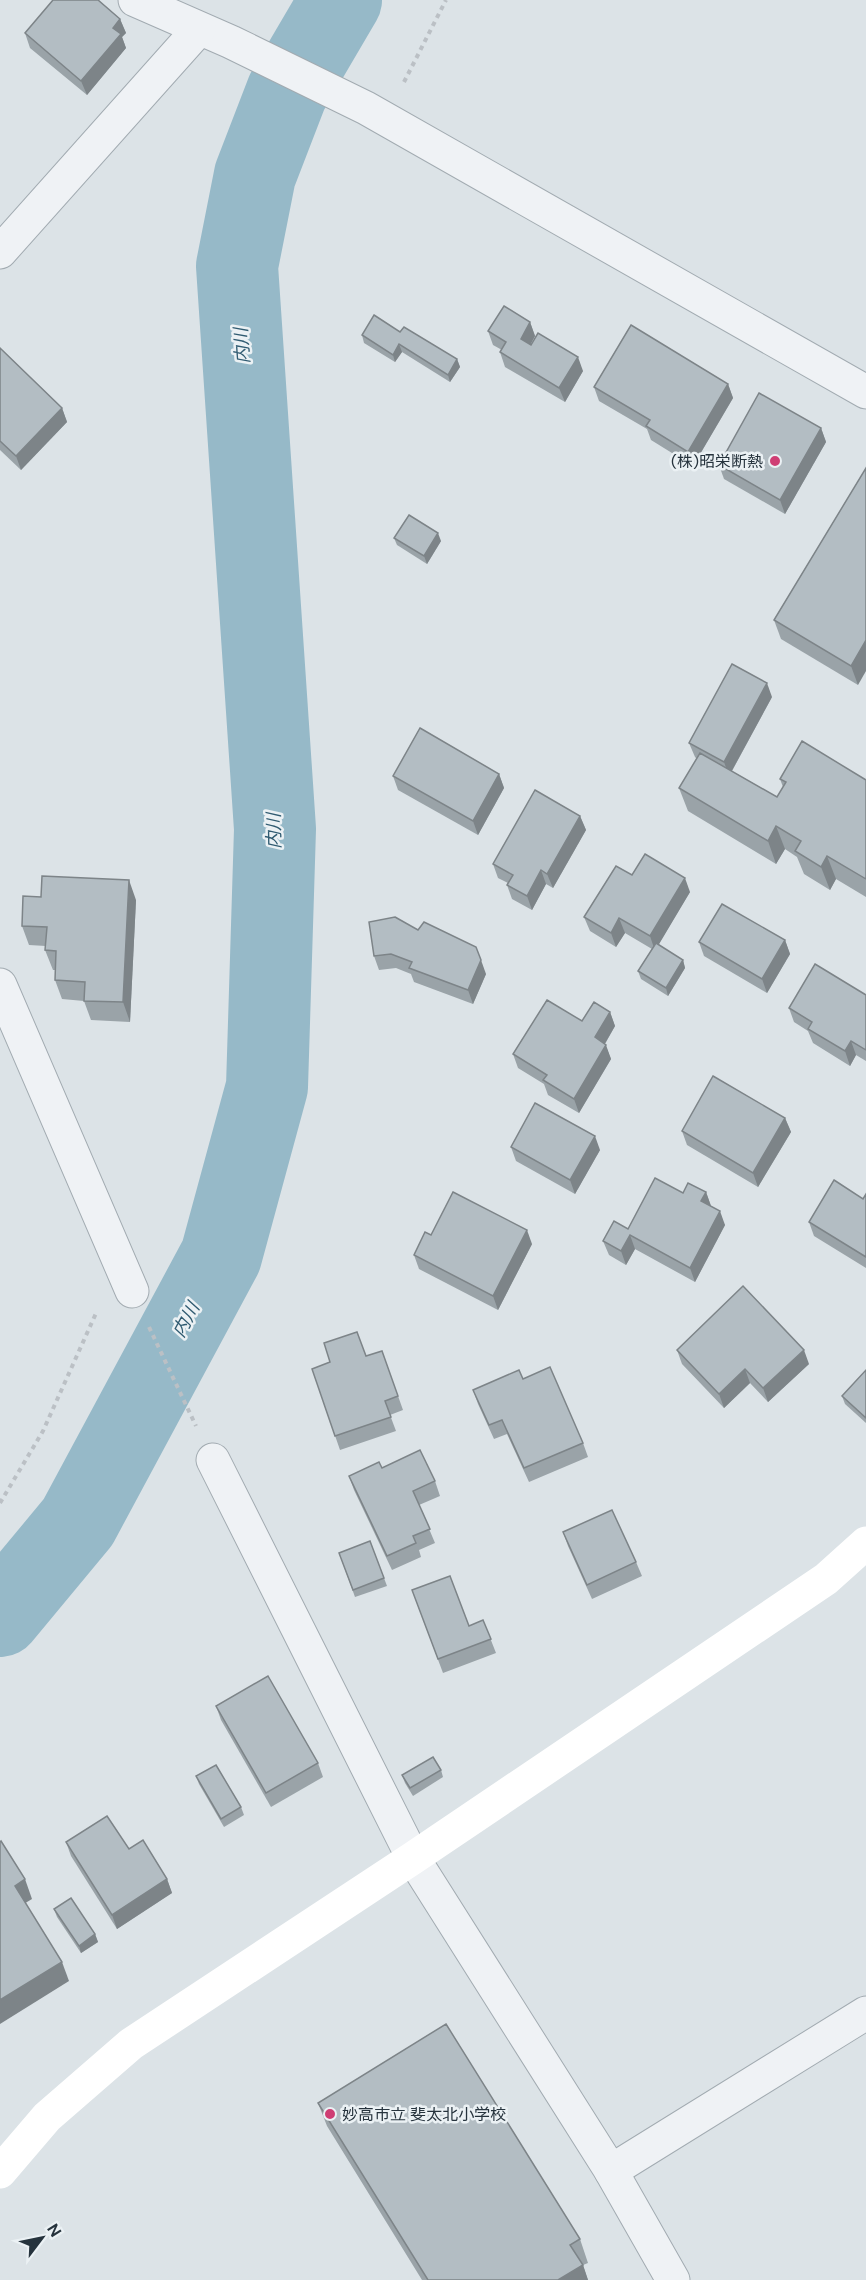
<svg xmlns="http://www.w3.org/2000/svg" width="866" height="2280" viewBox="0 0 866 2280" font-family="'DM Sans','Noto Sans JP',sans-serif">
<rect width="100%" height="100%" fill="#dce3e7"/>
<g fill="none" stroke-linecap="round" stroke-linejoin="round">
<polyline stroke="#96b9c8" stroke-width="82" points="0,1616 78,1522 221,1256 267,1087 275,829 237,266 255,175 287,92 341,0"/>
<defs>
<g id="street">
<polyline points="135,0 231,42 366,108 866,392"/>
<polyline points="0,252 199,29"/>
<polyline points="0,985 132,1291"/>
<polyline points="213,1460 413,1858 611,2171 673,2280"/>
<polyline points="611,2171 866,2013"/>
</g>
</defs>
<use href="#street" stroke="#a2abb1" stroke-width="35"/>
<g stroke="#bbc0c5" stroke-width="4" stroke-dasharray="4.5 4.5" stroke-linecap="butt">
<polyline points="404,82 446,0"/>
<polyline points="149,1327 196,1426"/>
<polyline points="0,1503 43,1431 97,1311"/>
</g>
<use href="#street" stroke="#eff2f5" stroke-width="33"/>
<polyline stroke="#fff" stroke-width="33" points="0,2172 47,2117 131,2044 413,1858 826,1579 866,1543"/>
</g>
<g fill="#9aa3a8">
<polygon points="120,19 126,33 122,37 126,48 87,95 30,48 25,33"/>
<polygon points="530,322 535,336 530,345 583,371 565,402 505,367 500,352 502,350 493,345 488,331"/>
<polygon points="400,332 457,359 460,367 450,382 402,352 395,362 364,343 362,335"/>
<polygon points="0,348 62,408 67,422 21,470 0,450"/>
<polygon points="728,384 733,398 693,466 651,440 647,429 599,401 594,387"/>
<polygon points="821,428 826,442 785,514 724,479 719,465"/>
<polygon points="866,468 858,685 781,639 774,620"/>
<polygon points="394,538 441,541 427,564 397,545"/>
<polygon points="772,697 732,771 777,797 783,787 780,779 866,780 866,897 836,879 830,890 804,874 797,857 785,849 776,864 688,811 679,788 697,759 695,757 689,743"/>
<polygon points="499,774 504,788 478,835 398,790 393,776"/>
<polygon points="580,816 586,830 553,888 546,884 532,910 512,899 507,885 508,883 498,878 493,864"/>
<polygon points="632,875 690,892 658,945 683,960 685,968 668,996 641,979 638,971 652,949 625,933 616,947 590,931 584,917"/>
<polygon points="136,900 130,1022 91,1020 84,1001 62,999 55,980 55,970 53,970 45,950 46,946 29,945 22,926"/>
<polygon points="369,922 486,974 473,1004 414,982 411,974 396,968 379,970 374,956"/>
<polygon points="785,940 790,954 767,993 704,956 699,942"/>
<polygon points="866,995 866,1061 856,1055 850,1066 813,1043 808,1031 794,1022 789,1008"/>
<polygon points="610,1012 615,1026 605,1044 611,1059 579,1113 548,1095 544,1084 518,1068 513,1054 582,1021"/>
<polygon points="785,1118 791,1132 758,1187 687,1145 682,1131"/>
<polygon points="511,1147 600,1150 575,1194 516,1161"/>
<polygon points="706,1192 711,1206 725,1225 695,1282 635,1249 626,1265 609,1255 603,1241 628,1229 683,1193"/>
<polygon points="866,1194 866,1268 814,1236 809,1222 863,1199"/>
<polygon points="431,1235 532,1244 498,1310 419,1269 414,1255"/>
<polygon points="677,1350 809,1364 768,1402 750,1383 724,1408 682,1364"/>
<polygon points="382,1351 403,1410 390,1415 396,1431 340,1450 312,1369 366,1356"/>
<polygon points="866,1370 866,1423 845,1404 842,1396"/>
<polygon points="523,1379 583,1443 588,1457 529,1482 507,1434 494,1439 478,1404 473,1390"/>
<polygon points="382,1468 435,1481 440,1496 419,1505 435,1543 419,1550 421,1557 392,1570 354,1490 349,1476"/>
<polygon points="563,1532 636,1562 642,1576 592,1599 568,1546"/>
<polygon points="370,1541 387,1586 355,1597 339,1553"/>
<polygon points="412,1590 469,1626 483,1620 496,1653 443,1673"/>
<polygon points="216,1706 318,1763 323,1777 271,1807 221,1720"/>
<polygon points="441,1770 443,1777 413,1796 405,1783 402,1775"/>
<polygon points="196,1776 241,1807 244,1815 224,1827 199,1784"/>
<polygon points="66,1842 129,1849 167,1879 172,1893 117,1929 71,1856"/>
<polygon points="54,1909 95,1934 98,1942 81,1953 57,1917"/>
<polygon points="318,2103 580,2239 588,2263 583,2265 588,2280 422,2280 327,2126"/>
</g>
<g fill="#7d8488">
<polygon points="120,19 126,33 122,37 126,48 87,95 81,81 113,28"/>
<polygon points="530,322 535,336 526,353 521,339"/>
<polygon points="399,344 402,352 395,362 393,355"/>
<polygon points="578,357 583,371 565,402 559,388"/>
<polygon points="457,359 460,367 450,382 448,375"/>
<polygon points="728,384 733,398 693,466 688,452"/>
<polygon points="62,408 67,422 21,470 16,456"/>
<polygon points="821,428 826,442 785,514 780,500"/>
<polygon points="438,533 441,541 427,564 424,556"/>
<polygon points="866,640 866,671 858,685 851,666"/>
<polygon points="767,683 772,697 729,776 724,762"/>
<polygon points="499,774 504,788 478,835 473,821"/>
<polygon points="580,816 586,830 553,888 547,874"/>
<polygon points="776,826 785,849 776,864 768,841"/>
<polygon points="827,856 836,879 830,890 821,867"/>
<polygon points="541,870 546,884 532,910 527,896"/>
<polygon points="685,878 690,892 655,951 650,936"/>
<polygon points="129,880 136,900 130,1022 123,1002"/>
<polygon points="619,918 625,933 616,947 611,933"/>
<polygon points="785,940 790,954 767,993 762,979"/>
<polygon points="481,960 486,974 473,1004 468,990"/>
<polygon points="683,960 685,968 668,996 666,988"/>
<polygon points="610,1012 615,1026 600,1052 595,1037"/>
<polygon points="851,1041 856,1055 850,1066 845,1051"/>
<polygon points="606,1045 611,1059 579,1113 574,1099"/>
<polygon points="785,1118 791,1132 758,1187 753,1173"/>
<polygon points="595,1136 600,1150 575,1194 570,1180"/>
<polygon points="706,1192 711,1206 701,1201"/>
<polygon points="720,1211 725,1225 695,1282 690,1268"/>
<polygon points="527,1230 532,1244 498,1310 493,1296"/>
<polygon points="630,1235 635,1249 626,1265 621,1251"/>
<polygon points="804,1350 809,1364 768,1402 763,1388"/>
<polygon points="745,1369 750,1383 724,1408 719,1394"/>
<polygon points="25,1879 32,1899 22,1905 15,1886"/>
<polygon points="167,1879 172,1893 117,1929 112,1915"/>
<polygon points="95,1934 98,1942 81,1953 79,1946"/>
<polygon points="62,1962 69,1981 0,2024 0,2000"/>
<polygon points="583,2265 588,2280 558,2280"/>
</g>
<g fill="#b3bdc3" stroke="#7d8488" stroke-width="1.5">
<polygon points="53,0 98,0 120,19 113,28 121,34 81,81 25,33"/>
<polygon points="504,306 530,322 521,339 531,345 538,333 578,357 559,388 500,352 506,342 488,331"/>
<polygon points="374,315 400,332 404,327 457,359 448,375 399,344 393,355 362,335"/>
<polygon points="631,325 728,384 688,452 646,426 650,420 594,387"/>
<polygon points="0,348 62,408 16,456 0,441"/>
<polygon points="759,393 821,428 780,500 719,465"/>
<polygon points="866,468 866,640 851,666 774,620"/>
<polygon points="409,515 438,533 424,556 394,538"/>
<polygon points="732,664 767,683 724,762 689,743"/>
<polygon points="420,728 499,774 473,821 393,776"/>
<polygon points="802,741 866,780 866,879 827,856 821,867 795,851 801,841 776,826 768,841 679,788 700,753 777,797 786,782 780,779"/>
<polygon points="535,790 580,816 547,874 541,870 527,896 507,885 513,875 493,864"/>
<polygon points="645,854 685,878 650,936 619,918 611,933 584,917 616,866 632,875"/>
<polygon points="42,876 129,880 123,1002 84,1001 85,982 55,980 56,951 45,950 47,927 22,926 23,896 41,897"/>
<polygon points="722,904 785,940 762,979 699,942"/>
<polygon points="395,917 418,930 424,922 476,947 481,960 468,990 409,968 412,962 391,954 374,956 369,922"/>
<polygon points="656,943 683,960 666,988 638,971"/>
<polygon points="815,964 866,995 866,1050 851,1041 845,1051 808,1029 812,1022 789,1008"/>
<polygon points="547,1000 582,1021 594,1002 610,1012 595,1037 606,1045 574,1099 543,1080 547,1075 513,1054"/>
<polygon points="713,1076 785,1118 753,1173 682,1131"/>
<polygon points="535,1103 595,1136 570,1180 511,1147"/>
<polygon points="655,1178 683,1193 688,1183 706,1192 701,1201 720,1211 690,1268 630,1235 621,1251 603,1241 614,1221 628,1229"/>
<polygon points="834,1180 863,1199 866,1194 866,1257 809,1222"/>
<polygon points="453,1192 527,1230 493,1296 414,1255 425,1232 431,1235"/>
<polygon points="743,1286 804,1350 763,1388 745,1369 719,1394 677,1350"/>
<polygon points="357,1332 366,1356 382,1351 398,1396 385,1401 391,1417 335,1436 312,1369 330,1362 324,1343"/>
<polygon points="550,1367 583,1443 524,1468 502,1420 489,1425 473,1390 519,1370 523,1379"/>
<polygon points="866,1370 866,1418 842,1396"/>
<polygon points="420,1450 435,1481 413,1491 430,1529 413,1536 416,1543 387,1556 349,1476 379,1462 382,1468"/>
<polygon points="612,1510 636,1562 587,1585 563,1532"/>
<polygon points="370,1541 384,1578 353,1590 339,1553"/>
<polygon points="450,1576 469,1626 483,1620 491,1639 438,1659 412,1590"/>
<polygon points="268,1676 318,1763 266,1793 216,1706"/>
<polygon points="433,1757 441,1770 410,1788 402,1775"/>
<polygon points="216,1765 241,1807 221,1819 196,1776"/>
<polygon points="107,1816 129,1849 143,1840 167,1879 112,1915 66,1842"/>
<polygon points="1,1841 25,1879 15,1886 62,1962 0,2000 0,1842"/>
<polygon points="71,1898 95,1934 79,1946 54,1909"/>
<polygon points="446,2024 580,2239 570,2245 583,2265 558,2280 428,2280 318,2103"/>
</g>
<g fill="#cf3e74" stroke="#ebf1f4" stroke-width="2">
<circle cx="775" cy="461" r="6"/>
<circle cx="330" cy="2114" r="6"/>
</g>
<g text-anchor="middle" dominant-baseline="central" stroke-width="5" stroke-linejoin="round" paint-order="stroke">
<g font-size="16" fill="#26333d" stroke="#ebf1f4" text-anchor="end">
<text x="763" y="461">(株)昭栄断熱</text>
<text x="342" y="2114" text-anchor="start">妙高市立 斐太北小学校</text>
</g>
<g font-size="18" font-style="italic" fill="#305b71" stroke="#ebf1f4">
<text transform="translate(242 346) rotate(-94)">内川</text>
<text transform="translate(274 831) rotate(-91)">内川</text>
<text transform="translate(186 1320) rotate(-62)">内川</text>
</g>
</g>
<g transform="translate(42 2238) rotate(58)" stroke="#ebf1f4" stroke-width="4.5" paint-order="stroke">
<path d="M0-4.5L10 22L0 15L-10 22Z" fill="#26333d"/>
<text y="-9" font-size="16" font-weight="bold" text-anchor="middle" fill="#26333d">N</text>
</g>
</svg>
